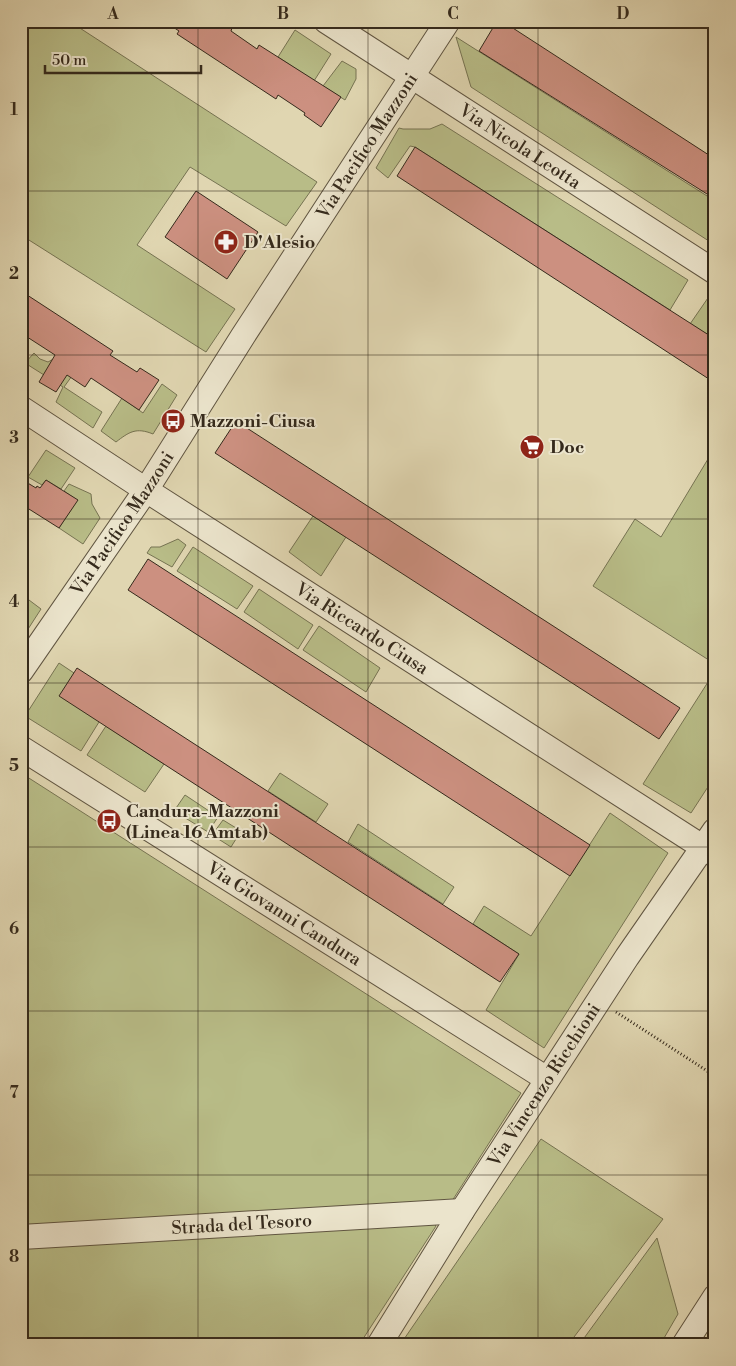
<svg xmlns="http://www.w3.org/2000/svg" width="736" height="1366" viewBox="0 0 736 1366" font-family="'Libre Bodoni',serif">
<rect width="100%" height="100%" fill="#e0d6b1"/>
<filter id="stains"><feTurbulence type="fractalNoise" baseFrequency=".004" numOctaves="4"/><feColorMatrix values="0 0 0 0 .2 0 0 0 0 .09 0 0 0 0 .02 0 0 0 .5 -.17"/></filter>
<radialGradient id="worn" r=".72"><stop offset=".6" stop-color="#630" stop-opacity="0"/><stop offset="1" stop-color="#630" stop-opacity=".3"/></radialGradient>
<g fill="#b8bc87" stroke="#767352">
<polygon points="21,21 69,21 317,182 286,226 190,167 137,245 235,309 206,352 21,235"/>
<polygon points="295,30 331,54 314,81 278,57"/>
<polygon points="456,37 715,201 715,245 471,87"/>
<polygon points="342,61 356,69 356,79 345,100 323,86"/>
<polygon points="442,124 688,280 670,310 415,147 410,146 388,178 376,168 399,128 403,129 430,129"/>
<polygon points="710,295 715,299 715,339 690,324"/>
<polygon points="34,353 40,359 48,362 57,357 77,369 64,387 102,412 93,428 56,402 63,387 25,363"/>
<path d="M 162,384 L 177,395 L 153,434 C 136,427 129,432 116,442 L 101,431 L 122,398 L 143,413 Z"/>
<polygon points="46,450 75,468 61,489 46,480 42,485 28,477"/>
<polygon points="708,459 715,463 715,664 593,586 635,519 661,537"/>
<polygon points="69,484 91,494 92,504 100,518 83,544 59,528 77,500 64,491"/>
<polygon points="313,516 346,537 321,576 289,552"/>
<polygon points="178,539 186,545 172,567 147,553 151,547 160,547"/>
<polygon points="193,547 253,586 237,609 177,571"/>
<polygon points="259,589 313,625 298,649 244,612"/>
<polygon points="21,594 41,609 21,640"/>
<polygon points="319,626 380,668 366,692 303,650"/>
<polygon points="59,663 74,673 99,722 81,751 25,716"/>
<polygon points="708,682 715,687 715,776 691,813 643,784"/>
<polygon points="106,726 164,764 145,792 87,755"/>
<polygon points="21,773 521,1093 452,1201 21,1228"/>
<polygon points="280,773 328,804 316,822 268,791"/>
<polygon points="185,795 218,817 208,832 174,811"/>
<polygon points="610,813 668,853 544,1048 486,1010 519,954 473,924 484,906 531,936"/>
<polygon points="223,820 241,831 231,847 212,835"/>
<polygon points="358,824 454,887 443,904 348,842"/>
<polygon points="541,1139 663,1219 568,1345 400,1345"/>
<polygon points="433,1222 436,1226 361,1342 333,1345 21,1345 21,1246"/>
<polygon points="657,1238 678,1314 660,1345 579,1345"/>
</g>
<g fill="#cc9080" stroke="#352a1c">
<polygon points="164,21 222,21 232,28 231,31 257,49 259,45 341,97 321,127 304,115 305,113 278,95 276,99 177,34 179,31"/>
<polygon points="497,21 502,21 715,159 715,199 479,51"/>
<polygon points="415,147 715,339 715,383 397,176"/>
<polygon points="196,191 258,232 227,279 165,237"/>
<polygon points="21,291 113,351 110,355 137,372 140,368 159,380 139,410 91,378 85,387 67,375 56,392 39,382 55,355 21,333"/>
<polygon points="236,421 680,708 659,739 215,453"/>
<polygon points="21,479 36,488 37,486 40,488 46,480 78,500 59,528 21,504"/>
<polygon points="148,559 590,845 570,876 128,590"/>
<polygon points="77,668 519,954 500,982 59,696"/>
</g>
<g fill="none" stroke-linecap="round" stroke-linejoin="round">
<defs>
<g id="minor">
<path id="s1" d="M 326,21 L 715,272"/>
<path id="s2" d="M 21,408 L 146,490 L 715,855"/>
<path id="s3" d="M 21,671 L 146,490 L 243,336 L 448,21"/>
<path id="s4" d="M 21,748 L 547,1079"/>
<path id="s5" d="M 21,1237 L 462,1211"/>
<path id="s6" d="M 379,1345 L 462,1211 L 627,957 L 715,830"/>
<polyline points="684,1345 715,1297"/>
</g>
</defs>
<use href="#minor" stroke="#605541" stroke-width="26"/>
<polyline stroke="#352a1c" stroke-width="3" stroke-dasharray="1 2.5" stroke-linecap="butt" points="616,1012 715,1076"/>
<use href="#minor" stroke="#ebe4cc" stroke-width="24"/>
</g>
<path fill="none" stroke="#352a1c" stroke-width="1" stroke-opacity="0.55" d="M 198,21 L 198,1345M 368,21 L 368,1345M 538,21 L 538,1345M 21,191 L 715,191M 21,355 L 715,355M 21,519 L 715,519M 21,683 L 715,683M 21,847 L 715,847M 21,1011 L 715,1011M 21,1175 L 715,1175"/>
<defs>
<symbol id="pharmacy-disc" viewBox="-11 -11 22 22"><circle r="9.5" fill="#8f2418" stroke="#ebe4cc"/><path d="M-2-6h4v4h4v4h-4v4h-4v-4h-4v-4h4Z" fill="#fff"/></symbol>
<symbol id="bus-disc" viewBox="-11 -11 22 22"><circle r="9.5" fill="#8f2418" stroke="#ebe4cc"/><path d="M-5-6H5V4H4V6H2V4H-2V6H-4V4H-5ZM-3.5-4V0h7V-4ZM-3.5 1.2v1.5H-2V1.2ZM2 1.2v1.5H3.5V1.2Z" fill="#fff"/></symbol>
<symbol id="supermarket-disc" viewBox="-11 -11 22 22"><circle r="9.5" fill="#8f2418" stroke="#ebe4cc"/><path d="M-6-5.5h2.5l.6 2H6L4.5 2H-2.5L-4.4-4H-6ZM-1.5 3.2a1.3 1.3 0 1 0 .1 0ZM3 3.2a1.3 1.3 0 1 0 .1 0Z" fill="#fff"/></symbol>
</defs>
<g fill-rule="evenodd">
<use href="#pharmacy-disc" x="212" y="228" width="28" height="28"/>
<use href="#bus-disc" x="159" y="407" width="28" height="28"/>
<use href="#supermarket-disc" x="518" y="433" width="28" height="28"/>
<use href="#bus-disc" x="95" y="807" width="28" height="28"/>
</g>
<g text-anchor="middle" dominant-baseline="central" stroke-width="4" stroke-linejoin="round" paint-order="stroke">
<g font-size="18" fill="#352a1c" stroke="#ebe4cc">
<text stroke="none"><textPath href="#s3" startOffset="629">Via Pacifico Mazzoni</textPath></text>
<text stroke="none"><textPath href="#s1" startOffset="231">Via Nicola Leotta</textPath></text>
<text stroke="none"><textPath href="#s3" startOffset="179">Via Pacifico Mazzoni</textPath></text>
<text stroke="none"><textPath href="#s2" startOffset="406">Via Riccardo Ciusa</textPath></text>
<text stroke="none"><textPath href="#s4" startOffset="311">Via Giovanni Candura</textPath></text>
<text stroke="none"><textPath href="#s6" startOffset="308">Via Vincenzo Ricchioni</textPath></text>
<text stroke="none"><textPath href="#s5" startOffset="221">Strada del Tesoro</textPath></text>
</g>
<g font-size="18" font-weight="bold" fill="#352a1c" stroke="#ebe4cc" text-anchor="start">
<text x="244" y="242">D'Alesio</text>
<text x="190" y="421">Mazzoni-Ciusa</text>
<text x="550" y="447">Doc</text>
<text x="126" y="811">Candura-Mazzoni<tspan x="126" dy="21">(Linea 16 Amtab)</tspan></text>
</g>
</g>
<rect width="736" height="1366" fill="none" stroke="#e0d6b1" stroke-width="55"/>
<path d="M45 65v8h156v-8" fill="none" stroke="#352a1c" stroke-width="2.5"/>
<text x="52" y="65" font-size="15" fill="#352a1c" stroke="#ebe4cc" stroke-width="4" paint-order="stroke">50 m</text>
<rect x="28" y="28" width="680" height="1310" fill="none" stroke="#352a1c" stroke-width="2"/>
<g font-size="16" text-anchor="middle" font-weight="bold" fill="#352a1c">
<text x="113" y="19">A</text>
<text x="283" y="19">B</text>
<text x="453" y="19">C</text>
<text x="623" y="19">D</text>
<text x="14" y="115">1</text>
<text x="14" y="279">2</text>
<text x="14" y="443">3</text>
<text x="14" y="607">4</text>
<text x="14" y="771">5</text>
<text x="14" y="934">6</text>
<text x="14" y="1098">7</text>
<text x="14" y="1262">8</text>
</g>
<rect width="100%" height="100%" filter="url(#stains)"/>
<rect width="100%" height="100%" fill="url(#worn)"/>
</svg>
